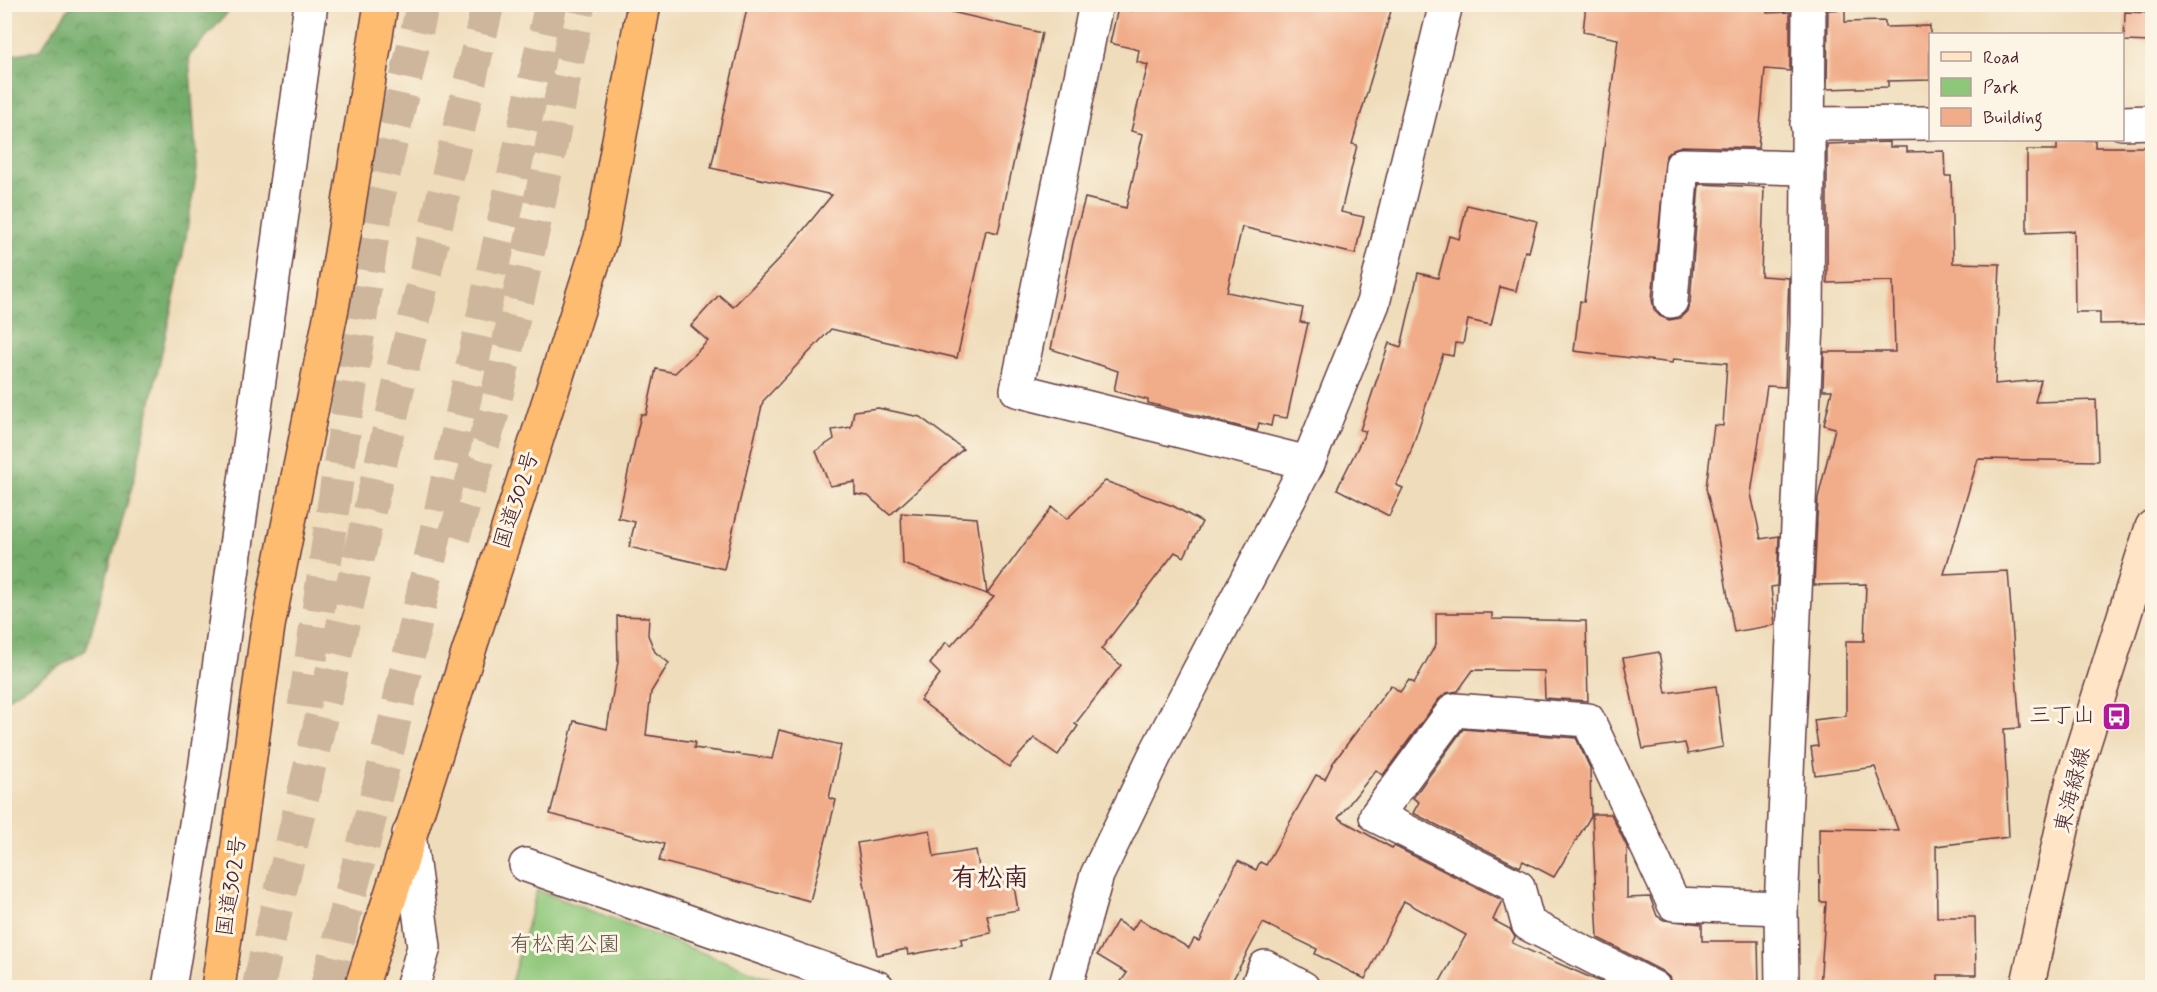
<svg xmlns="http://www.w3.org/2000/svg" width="2157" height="992" viewBox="0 0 2157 992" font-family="Mynerve,'Klee One',sans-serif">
<defs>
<pattern id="forest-crowns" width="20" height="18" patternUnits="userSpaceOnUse" patternTransform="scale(1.5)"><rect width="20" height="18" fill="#73ac6a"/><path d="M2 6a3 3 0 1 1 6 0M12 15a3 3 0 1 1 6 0" fill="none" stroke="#608b57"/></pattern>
</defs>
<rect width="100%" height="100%" fill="#fcf5e5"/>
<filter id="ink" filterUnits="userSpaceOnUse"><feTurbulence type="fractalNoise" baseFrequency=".0167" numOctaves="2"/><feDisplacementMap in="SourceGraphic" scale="12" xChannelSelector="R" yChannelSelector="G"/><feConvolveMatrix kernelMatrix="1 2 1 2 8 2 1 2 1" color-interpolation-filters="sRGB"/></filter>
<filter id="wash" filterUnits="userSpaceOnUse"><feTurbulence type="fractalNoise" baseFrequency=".008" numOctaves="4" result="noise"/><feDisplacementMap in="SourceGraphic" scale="24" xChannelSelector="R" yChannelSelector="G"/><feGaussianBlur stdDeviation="1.35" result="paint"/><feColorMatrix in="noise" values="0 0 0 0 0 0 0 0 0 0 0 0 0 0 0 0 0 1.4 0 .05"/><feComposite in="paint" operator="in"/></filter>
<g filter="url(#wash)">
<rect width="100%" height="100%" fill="#efdcba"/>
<polygon fill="url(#forest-crowns)" stroke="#5e664a" stroke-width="1.5" points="71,5 231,5 231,9 189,56 197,169 182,260 134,479 86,650 5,700 5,56 40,50"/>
<polygon fill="#8fc77a" stroke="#6c7352" stroke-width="1.5" points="537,890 793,987 510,987"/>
<g id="blocks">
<g fill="#f1ac89">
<polygon points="748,4 917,4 1042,33 998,233 986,230 957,358 831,329 763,401 724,569 629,547 635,522 618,518 641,414 646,415 656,369 675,373 708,341 691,326 719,295 733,307 782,256 832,195 711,168"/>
<polygon points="1134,4 1393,4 1352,144 1357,145 1341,212 1364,217 1355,254 1242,227 1227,292 1303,308 1300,322 1308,323 1287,418 1273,416 1271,426 1259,423 1257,431 1148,403 1148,400 1114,391 1118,371 1051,349 1073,242 1085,198 1126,208 1143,134 1131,131 1148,65 1137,62 1139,50 1110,43 1118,8 1132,11"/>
<polygon points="1586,4 1747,4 1767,7 1767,13 1790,12 1790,71 1765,69 1758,148 1682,146 1673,149 1666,155 1652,299 1654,310 1660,316 1669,320 1680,318 1687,311 1690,303 1699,184 1764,187 1761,276 1789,278 1785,387 1767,386 1751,494 1761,539 1779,536 1777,586 1771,587 1775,625 1734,632 1718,538 1706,488 1714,425 1723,426 1727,363 1673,359 1672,363 1574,351 1580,301 1584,302 1618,39 1583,32"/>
<polygon points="1845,9 1845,22 1885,21 1885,27 1930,26 1930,80 1888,81 1888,87 1827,89 1828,10"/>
<polygon points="2125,12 2152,13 2152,42 2124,41"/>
<polygon points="2057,140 2095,140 2095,147 2152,147 2152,323 2100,324 2100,312 2075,312 2074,231 2027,233 2027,150 2057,150"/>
<polygon points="1890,142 1890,147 1907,147 1907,152 1944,151 1945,176 1951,176 1953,263 2000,264 1995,384 2041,380 2035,402 2096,400 2098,461 1978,459 1944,574 2008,571 2020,728 2004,729 2009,837 1936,846 1937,917 1975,917 1976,975 1938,975 1938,987 1820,987 1826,902 1820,902 1819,828 1898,830 1875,767 1815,775 1811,747 1818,746 1814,720 1846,716 1846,641 1864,641 1866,584 1814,585 1818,498 1835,428 1824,425 1832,390 1823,390 1824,352 1895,352 1893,281 1827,283 1827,144"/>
<polygon points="1467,205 1537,221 1529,252 1525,251 1516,291 1500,287 1491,325 1468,320 1463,344 1455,343 1453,356 1443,354 1406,466 1396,485 1403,488 1389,516 1337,489 1366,431 1360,430 1389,343 1401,347 1418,273 1438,278 1449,236 1459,239"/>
<polygon points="878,408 920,417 963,449 890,515 868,496 855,494 855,482 830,486 816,451 834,439 832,430 851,427 854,411"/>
<polygon points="1105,481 1173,506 1202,522 1184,557 1175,552 1101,649 1121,665 1075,724 1078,726 1058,755 1034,738 1009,767 920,700 940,674 930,664 946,642 951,646 994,597 987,594 1052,507 1067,519"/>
<polygon points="901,513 977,518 987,594 903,564"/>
<polygon points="1436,613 1492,613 1492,619 1586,621 1588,701 1545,698 1544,671 1473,670 1458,691 1447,693 1439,699 1383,775 1376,770 1338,818 1392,848 1394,846 1502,900 1493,920 1510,929 1515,937 1512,943 1612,987 1437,987 1466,935 1404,901 1365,979 1315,954 1317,949 1263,923 1229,987 1117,987 1127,973 1097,955 1117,921 1132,930 1139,919 1189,948 1194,939 1199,941 1238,861 1256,870 1260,862 1266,865 1316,775 1325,779 1333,763 1391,685 1400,692 1409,680 1414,683 1436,644"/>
<polygon points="617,616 649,617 648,635 655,652 669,663 651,692 646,735 695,742 694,748 772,759 779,730 841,745 829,798 836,800 810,901 659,861 664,844 550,814 574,721 607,729 618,661"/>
<polygon points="1659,652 1666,693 1716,686 1723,747 1688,754 1685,743 1643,749 1623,658"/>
<polygon points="1463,729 1576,738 1590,768 1591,816 1554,877 1523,861 1520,867 1413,813 1419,802 1413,798"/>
<polygon points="1592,814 1611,814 1627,847 1627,898 1650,897 1657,916 1664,920 1702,924 1702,941 1758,941 1759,987 1673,987 1670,978 1662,971 1598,938"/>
<polygon points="930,830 934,857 976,850 981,879 1012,874 1018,910 987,915 991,933 961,939 962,945 908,955 907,949 877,955 857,843"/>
</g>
</g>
</g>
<g filter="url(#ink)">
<use href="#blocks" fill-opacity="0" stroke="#633b40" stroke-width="1.5"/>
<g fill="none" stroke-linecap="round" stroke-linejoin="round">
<g stroke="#ceb69d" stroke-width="33" stroke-dasharray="33 16" stroke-linecap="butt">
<polyline points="454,537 492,417 546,173 579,4"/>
<polyline points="304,707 378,201 423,4"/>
<polyline points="258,988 488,4"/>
<polyline points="326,988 390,742 551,4"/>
</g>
<defs>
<g id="minor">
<polyline points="1096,4 1017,390 1308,463"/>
<polyline points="2122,123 2152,122"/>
<polyline points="1807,124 1930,123"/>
<polyline points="1671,301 1682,165 1806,168"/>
<polyline points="409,834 424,947 412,988"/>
<polyline points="526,865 878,988"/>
<polyline points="169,988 205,770 311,4"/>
<polyline points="1257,988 1265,967 1303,988"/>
<polyline points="1654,988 1528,924 1518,887 1376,816 1454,710 1588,720 1674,904 1781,908"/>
<polyline points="1782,988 1781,908 1807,323 1809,4"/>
</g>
<polyline id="tertiary" points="1065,988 1097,875 1155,755 1308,463 1373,303 1446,4"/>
<polyline id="secondary" points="2027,988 2074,775 2152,527"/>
<g id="trunk">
<polyline points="218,988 268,626 333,303 381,4"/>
<polyline points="361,988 601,238 644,4"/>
</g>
</defs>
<use href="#minor" stroke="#633b40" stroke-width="36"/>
<use href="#tertiary" stroke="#633b40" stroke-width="36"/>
<use href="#secondary" stroke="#633b40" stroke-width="36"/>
<use href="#trunk" stroke="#633b40" stroke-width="36"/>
<use href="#minor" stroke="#fff" stroke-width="33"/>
<use href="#tertiary" stroke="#fff" stroke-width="33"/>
<use href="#secondary" stroke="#ffe4c6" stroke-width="33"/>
<use href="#trunk" stroke="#febc70" stroke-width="33"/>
</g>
</g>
<defs>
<symbol id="bus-square" viewBox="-11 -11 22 22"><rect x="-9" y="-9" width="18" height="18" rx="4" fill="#b5179e" stroke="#fcf5e5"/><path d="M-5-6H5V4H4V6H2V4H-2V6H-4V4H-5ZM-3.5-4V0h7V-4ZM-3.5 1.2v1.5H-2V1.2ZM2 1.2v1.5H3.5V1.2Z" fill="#fff"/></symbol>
</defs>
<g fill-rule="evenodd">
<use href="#bus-square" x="2100" y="700" width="33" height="33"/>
</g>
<g text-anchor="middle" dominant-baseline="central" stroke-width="6" stroke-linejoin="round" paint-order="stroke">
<g font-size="22" fill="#4a1f2b" stroke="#fcf5e5">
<text transform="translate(517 500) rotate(-72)">国道302号</text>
<text transform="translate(2073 790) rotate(-76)">東海緑線</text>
<text transform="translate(232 886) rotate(-82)">国道302号</text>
</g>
<g font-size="22" fill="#4a1f2b" stroke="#fcf5e5" text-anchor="end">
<text x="2095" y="716">三丁山</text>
</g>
<g font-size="22" fill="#5f5143" stroke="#fcf5e5">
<text x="565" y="945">有松南公園</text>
</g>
<g font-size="26" font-weight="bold" fill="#4a1f2b" stroke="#fcf5e5">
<text x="990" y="879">有松南</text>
</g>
</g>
<rect width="2157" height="992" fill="none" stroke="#fcf5e5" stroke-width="24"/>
<rect x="1929" y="33" width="195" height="108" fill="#fcf5e5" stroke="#b59f9b" stroke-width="1.5"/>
<rect x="1941" y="52" width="30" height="9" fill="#ffe4c6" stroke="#b59f9b" stroke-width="1.5"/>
<text x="1983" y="63" font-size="18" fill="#4a1f2b">Road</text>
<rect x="1941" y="78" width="30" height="18" fill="#8fc77a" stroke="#b59f9b" stroke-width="1.5"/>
<text x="1983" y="93" font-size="18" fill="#4a1f2b">Park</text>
<rect x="1941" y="108" width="30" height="18" fill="#f1ac89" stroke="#b59f9b" stroke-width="1.5"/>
<text x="1983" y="123" font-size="18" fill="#4a1f2b">Building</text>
</svg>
